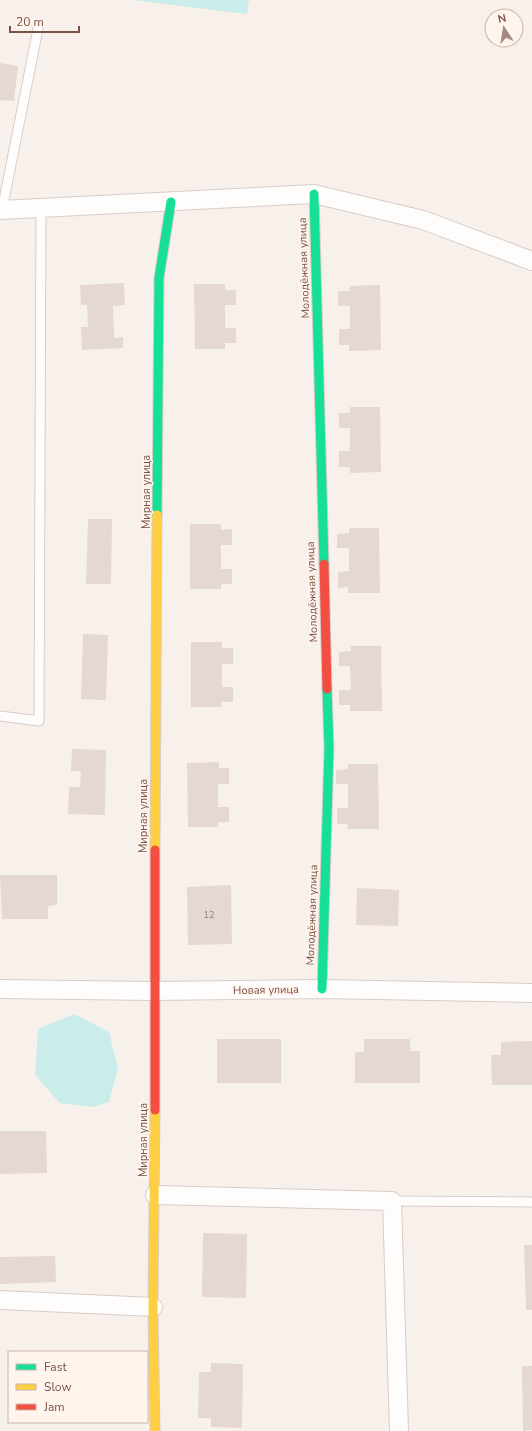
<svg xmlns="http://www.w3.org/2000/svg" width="532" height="1431" viewBox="0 0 532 1431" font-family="'Nunito Sans',sans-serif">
<rect width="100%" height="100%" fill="#f8f1eb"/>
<g fill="#caecea">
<polygon points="133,0 249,0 247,14"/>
<polygon points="74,1014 109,1032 118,1069 109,1102 93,1107 60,1103 35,1075 38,1029"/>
</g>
<g fill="#e5d7d2">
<polygon points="0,63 18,66 14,101 0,100"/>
<polygon points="124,283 125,305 113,306 114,338 123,337 123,348 82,350 81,327 88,327 87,305 81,305 80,285"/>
<polygon points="194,284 225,284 225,290 236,290 236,305 225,305 225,328 236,328 236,343 225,343 225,349 195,349"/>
<polygon points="380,285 381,350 349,351 349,345 339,345 339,329 350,329 350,306 338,306 338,291 350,291 350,286"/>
<polygon points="350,407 380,407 381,472 350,473 350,467 339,467 339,451 350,451 350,428 339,428 339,413 350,413"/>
<polygon points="88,519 112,519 111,584 86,584"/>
<polygon points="190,524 221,524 221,530 232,529 232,545 221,545 221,569 232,569 232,584 221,584 221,589 190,589"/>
<polygon points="349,528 379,528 380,593 348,593 348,587 338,588 338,572 349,571 349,548 337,548 337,534 349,533"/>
<polygon points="83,634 108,635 106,700 81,699"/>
<polygon points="191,642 222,642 222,648 233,648 233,664 222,664 222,687 233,687 233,702 221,702 221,707 191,707"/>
<polygon points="351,646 381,646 382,711 350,711 350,705 339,705 339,690 351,690 350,666 339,666 339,652 351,651"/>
<polygon points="72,749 106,750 105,815 68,814 69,787 80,787 81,771 71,771"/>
<polygon points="219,762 219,768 229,768 229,784 218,784 218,807 229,807 229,822 218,822 218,827 188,827 187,763"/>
<polygon points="348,764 378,764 379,829 347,829 348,824 337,824 337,808 348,808 348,784 336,784 336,770 348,769"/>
<polygon points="0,875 57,875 57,905 48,906 48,919 2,919"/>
<polygon points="231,885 232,944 188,945 187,887"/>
<polygon points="357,888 399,890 398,926 356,925"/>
<rect x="217" y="1039" width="64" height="44"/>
<polygon points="364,1039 410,1039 410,1051 420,1051 420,1083 355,1083 355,1052 364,1052"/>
<polygon points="532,1041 532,1085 492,1085 491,1055 501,1055 501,1042"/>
<polygon points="0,1131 46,1131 47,1173 0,1174"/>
<polygon points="203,1233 247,1234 246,1298 202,1297"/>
<polygon points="524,1245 532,1245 532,1310 526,1310"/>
<polygon points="55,1256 56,1282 0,1284 0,1257"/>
<polygon points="211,1363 243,1364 242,1428 211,1427 211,1418 198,1418 199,1372 211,1372"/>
<polygon points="522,1366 532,1366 532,1430 523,1431"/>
</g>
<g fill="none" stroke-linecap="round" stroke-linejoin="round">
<defs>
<g id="lane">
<polyline points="2,210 38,29"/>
<polyline points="0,716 39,721 41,209"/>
<polyline points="392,1201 532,1202"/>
</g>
<g id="street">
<polyline points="0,210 314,194 423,220 532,261"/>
<polyline points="0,989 154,991 322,989 532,993"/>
<polyline points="155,1195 392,1201 399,1431"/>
<polyline points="0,1300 153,1307"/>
</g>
<g id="fast">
<polyline points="314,194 324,564"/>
<polyline points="157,515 159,278 171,202"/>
<polyline points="322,989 329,748 327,689"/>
</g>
<g id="slow">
<polyline points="155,850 157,515"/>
<polyline points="155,1110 153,1307 155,1431"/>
</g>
<g id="jam">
<polyline points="324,564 327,689"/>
<polyline points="155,1110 155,850"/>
</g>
</defs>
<use href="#lane" stroke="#d7ccc8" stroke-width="11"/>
<use href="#street" stroke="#d7ccc8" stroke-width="20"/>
<use href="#fast" stroke="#d8ccc7" stroke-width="11"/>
<use href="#slow" stroke="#d8ccc7" stroke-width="11"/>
<use href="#jam" stroke="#d8ccc7" stroke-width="11"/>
<use href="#lane" stroke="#fefdfc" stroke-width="9"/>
<use href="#street" stroke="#fefdfc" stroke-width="18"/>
<use href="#fast" stroke="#16e098" stroke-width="9"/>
<use href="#slow" stroke="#ffcf43" stroke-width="9"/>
<use href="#jam" stroke="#f24e42" stroke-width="9"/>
</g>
<g text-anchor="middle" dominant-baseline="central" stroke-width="3" stroke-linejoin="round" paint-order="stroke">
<g font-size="9" fill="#96766c">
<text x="209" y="915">12</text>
</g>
<g font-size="11" fill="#7a5247" stroke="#fff5ed">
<text transform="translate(304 268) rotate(-92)">Молодёжная улица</text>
<text transform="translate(146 492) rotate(-90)">Мирная улица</text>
<text transform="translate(312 592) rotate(-92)">Молодёжная улица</text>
<text transform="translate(143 816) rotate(-90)">Мирная улица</text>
<text transform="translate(312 915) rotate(-88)">Молодёжная улица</text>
<text transform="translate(266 990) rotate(-1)">Новая улица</text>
<text transform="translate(143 1140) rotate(-90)">Мирная улица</text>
</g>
</g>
<rect x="8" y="1351" width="140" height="72" fill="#fff5ed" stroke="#cab4ab"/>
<rect x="16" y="1364" width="20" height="6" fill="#16e098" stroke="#cab4ab"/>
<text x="44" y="1371" font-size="12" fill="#7a5247">Fast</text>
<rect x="16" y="1384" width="20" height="6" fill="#ffcf43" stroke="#cab4ab"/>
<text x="44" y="1391" font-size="12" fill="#7a5247">Slow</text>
<rect x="16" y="1404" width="20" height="6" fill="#f24e42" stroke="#cab4ab"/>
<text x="44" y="1411" font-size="12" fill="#7a5247">Jam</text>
<g transform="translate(504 28) rotate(348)"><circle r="19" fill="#fff5ed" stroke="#cab4ab"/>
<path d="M0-3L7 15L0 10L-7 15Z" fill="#a68a80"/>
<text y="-6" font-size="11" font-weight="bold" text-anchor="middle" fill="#7a5247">N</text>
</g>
<path d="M10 26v6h69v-6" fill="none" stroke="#7a5247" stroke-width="2"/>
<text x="16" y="26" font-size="12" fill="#7a5247" stroke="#fff5ed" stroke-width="3" paint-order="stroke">20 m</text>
</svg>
